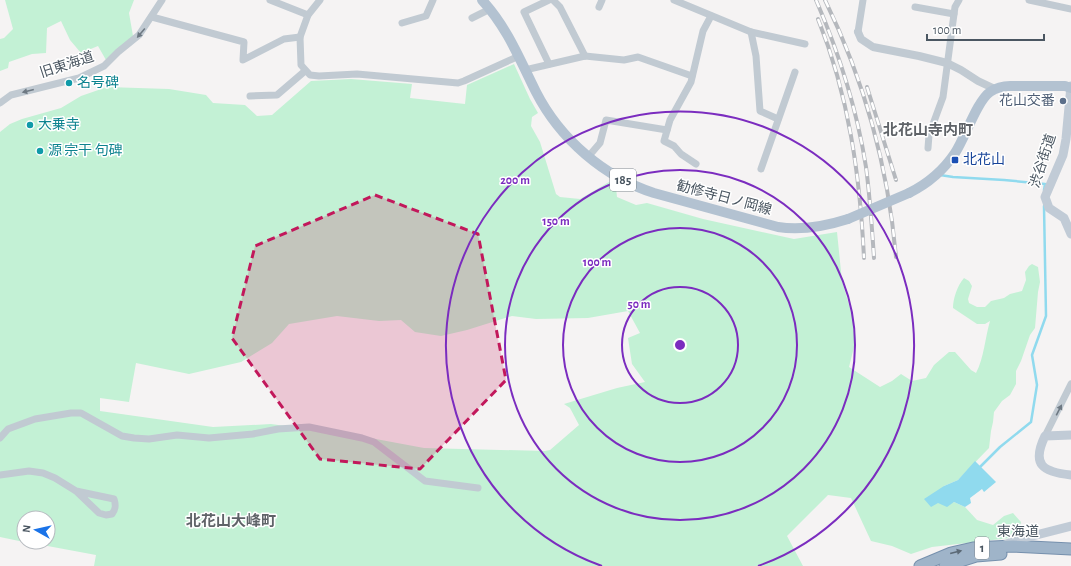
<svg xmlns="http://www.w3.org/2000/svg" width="1071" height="566" viewBox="0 0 1071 566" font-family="'Alegreya Sans','Noto Sans JP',sans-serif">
<rect width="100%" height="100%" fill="#f5f3f3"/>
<g fill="#c3f1d5" fill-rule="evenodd">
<polygon points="5,0 134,0 129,13 133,36 106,60 98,46 81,53 70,40 61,21 47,28 46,53 32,54 9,62 8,68 0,71 0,39 4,38 13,29"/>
<path d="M 514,64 L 530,99 L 538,113 L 532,117 L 531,126 L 540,142 L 556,194 L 560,197 L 580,199 L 609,182 L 616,188 L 617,197 L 636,205 L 647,203 L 703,219 L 794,239 L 837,232 L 842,281 L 852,315 L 856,339 L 849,367 L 880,387 L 892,381 L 901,374 L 912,381 L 926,378 L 934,365 L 949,352 L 955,352 L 971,370 L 976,373 C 984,358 985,338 990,321 L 985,324 L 977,324 L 953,308 C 953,299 957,286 964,278 L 969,281 L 972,286 L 968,299 L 969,303 L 977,307 L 985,307 L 991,301 L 1004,298 L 1010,294 L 1022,291 L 1026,280 L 1025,272 L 1029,266 L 1032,264 L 1038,267 L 1040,282 L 1038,292 L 1035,328 L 1030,335 L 1021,361 L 1016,371 L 1016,384 L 1010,395 L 1002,401 L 994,412 L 993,422 L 991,431 L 989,448 L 958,480 L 944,486 L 938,503 L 950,504 L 954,502 L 965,507 L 977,520 L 993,525 L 1004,516 L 1013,513 L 1021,522 L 1019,531 L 1010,538 L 932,547 L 911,554 L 892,546 L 871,541 L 851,498 L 828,495 L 787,536 L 803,566 L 94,566 L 96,555 L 26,542 L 48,542 L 48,518 L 24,518 L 24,542 L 0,537 L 0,132 L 10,124 L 22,119 L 61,108 L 81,96 L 107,87 L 169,89 L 206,95 L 213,103 L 245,105 L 257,116 L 272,115 L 311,81 L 351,79 L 412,84 L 410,98 L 465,104 L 467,85 ZM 628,311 L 640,333 L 628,338 L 632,364 L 645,382 L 617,388 L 564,404 L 570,408 L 579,425 L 550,450 L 545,451 L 424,448 L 365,437 L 271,424 L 213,427 L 100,411 L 100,398 L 129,402 L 136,363 L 189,374 L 241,362 L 272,343 L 289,324 L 337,316 L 379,321 L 401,320 L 415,332 L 441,336 L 467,330 L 512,316 L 536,319 L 588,318 Z"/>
</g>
<polygon fill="#90daee" points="975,461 996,482 984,492 982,489 970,498 971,503 965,507 954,502 947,507 938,503 931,507 924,499 944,486 958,480"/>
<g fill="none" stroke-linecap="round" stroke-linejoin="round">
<g stroke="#90daee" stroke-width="2.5">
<polyline points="940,175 953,177 1004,180 1045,184 1044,190"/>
<polyline points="978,469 1000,447 1031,422 1037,385 1032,355 1046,316 1044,206"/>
</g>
<defs>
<g id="trunk">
<polyline points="920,566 951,553 973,548 1013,546 1071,549"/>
<polyline points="945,566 976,556 1001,554"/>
</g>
</defs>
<use href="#trunk" stroke="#7690ad" stroke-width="13"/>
<g stroke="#c1cad2" stroke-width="7">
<polyline points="270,0 308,15"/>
<polyline points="320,0 308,15 300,37 301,65 310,75 319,76 357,74 458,83 464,81 519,56"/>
<polyline points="553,0 560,7 585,56"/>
<polyline points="674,0 751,32 805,44"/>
<polyline points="1029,0 1071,9"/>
<polyline points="599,7 602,0"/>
<polyline points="915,7 954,14"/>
<polyline points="152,17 244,42 243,60 284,39 300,37"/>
<polyline points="472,18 490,9"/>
<polyline points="402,23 426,16 433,0"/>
<polyline points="751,32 756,56 760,111 778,119"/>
<polyline points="858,32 863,0"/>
<polyline points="549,64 524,12 549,0"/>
<polyline points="525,70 585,56 624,60 638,57 692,76"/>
<polyline points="250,96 277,95 305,71"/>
<polyline points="0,103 11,95 79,78 104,66 118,52 139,35 162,0"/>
<polyline points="928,148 929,135 943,97 954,14 955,7 959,0"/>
<polyline points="588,157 600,143 606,120 667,130"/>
<polyline points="696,164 681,154 674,146 664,141 670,120 691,82 703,31 711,16"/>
<polyline points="761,169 795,72"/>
<polyline points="1045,436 1071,384"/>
<polyline points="0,438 8,429 16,426 35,419 71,413 81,413 122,436 134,438 149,439 177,435 209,438 253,434 278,429 309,427 362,438 374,442 425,481 478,488"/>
<path d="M 0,475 L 29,471 L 43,473 L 55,478 L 76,491 L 99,513 L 106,515 L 112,514 C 116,509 116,505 114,499 L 76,491"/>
</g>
<polyline stroke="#c1cad2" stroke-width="8" points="858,32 861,39 873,47 919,56 947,63 961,70 978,81 995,89"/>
<g stroke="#c1cbd6" stroke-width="9">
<polyline points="1071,86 1066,139 1063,155 1045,197 1049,208 1064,218 1071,234"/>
<path d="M 1071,435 L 1045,436 C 1031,465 1043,472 1071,475"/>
<polyline points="1005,545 1017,540 1071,526"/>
</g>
<g stroke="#b3c2d1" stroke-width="10">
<path d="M 482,0 C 507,27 520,60 536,92 C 560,139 604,177 654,193 L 778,227 C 802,231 826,226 848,219"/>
<path d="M 909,193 C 927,184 943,171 955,153 C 965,138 977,101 990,92 C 996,88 1003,86 1010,86 L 1065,86 L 1071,88"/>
</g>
<use href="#trunk" stroke="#9fb4c9" stroke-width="11"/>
<defs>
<g id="rail">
<path d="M 816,0 C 839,53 857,110 866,167 C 870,197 872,228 874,258"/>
<path d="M 825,0 C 865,82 888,166 896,257"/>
<path d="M 818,19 C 849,96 860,176 864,258"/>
<polyline points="867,87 896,180"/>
</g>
</defs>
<use href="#rail" stroke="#b5b8bd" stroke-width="4"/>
<use href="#rail" stroke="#fff" stroke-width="2.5" stroke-dasharray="8" stroke-linecap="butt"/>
<polyline stroke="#b3c2d1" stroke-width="10" points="848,219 909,193"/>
</g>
<defs><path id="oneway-solid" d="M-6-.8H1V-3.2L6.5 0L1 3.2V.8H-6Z"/></defs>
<g fill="#6e7983">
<use href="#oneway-solid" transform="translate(141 33) rotate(130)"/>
<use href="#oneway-solid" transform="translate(28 91) rotate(166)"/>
<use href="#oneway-solid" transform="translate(1059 410) rotate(-63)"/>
</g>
<use fill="#5b6976" href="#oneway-solid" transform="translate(956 552) rotate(-14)"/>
<path fill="#c2185b" fill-opacity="0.2" stroke="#c2185b" stroke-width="3" stroke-dasharray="8 5" stroke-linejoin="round" d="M 375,195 L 478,234 L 506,380 L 420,469 L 320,459 L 232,338 L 255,246 Z"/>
<g fill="none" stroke="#7b2cbf" stroke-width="2">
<circle cx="680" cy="345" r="58"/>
<circle cx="680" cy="345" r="117"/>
<circle cx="680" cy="345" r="175"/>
<path d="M602 566A234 234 0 1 1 758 566"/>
</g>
<g fill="#0f9aa8" stroke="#fff" stroke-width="1.5">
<circle cx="69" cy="83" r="4"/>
<circle cx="30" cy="125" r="4"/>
<circle cx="40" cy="151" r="4"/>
</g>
<circle fill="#5c6f8a" stroke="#fff" stroke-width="1.5" cx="1063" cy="101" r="4"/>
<rect fill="#1a4fb4" stroke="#fff" stroke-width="1.5" x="951" y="156" width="8" height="8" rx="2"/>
<g text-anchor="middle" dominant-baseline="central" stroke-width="3" stroke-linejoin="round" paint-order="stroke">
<g fill="#fff" stroke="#808990" stroke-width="1">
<rect x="610" y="169" width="26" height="22" rx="3"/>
<rect x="975" y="537" width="14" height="22" rx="3"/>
</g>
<g font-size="13" font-weight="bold" fill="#4a5661">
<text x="623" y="180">185</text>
<text x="982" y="548">1</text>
</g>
<g font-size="14" fill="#4a5661" stroke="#fff">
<text transform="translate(67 65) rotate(-18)">旧東海道</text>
<text transform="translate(1043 161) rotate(-72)">渋谷街道</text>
<text transform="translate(724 198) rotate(15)">勧修寺日ノ岡線</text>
<text x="1018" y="532">東海道</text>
</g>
<g font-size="14" fill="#0d838f" stroke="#fff" text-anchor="start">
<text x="77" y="83">名号碑</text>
<text x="38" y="125">大乗寺</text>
<text x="48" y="151">源 宗干 句碑</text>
</g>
<g font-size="14" fill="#4e5e75" stroke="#fff" text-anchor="end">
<text x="1055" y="101">花山交番</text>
</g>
<g font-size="14" fill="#164399" stroke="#fff" text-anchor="start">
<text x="963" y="160">北花山</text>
</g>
<g font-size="15" font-weight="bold" fill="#5f6368" stroke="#fff">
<text x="928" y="130">北花山寺内町</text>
<text x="231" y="521">北花山大峰町</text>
</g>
</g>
<circle cx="680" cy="345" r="6" fill="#7b2cbf" stroke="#fff" stroke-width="2"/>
<g font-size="12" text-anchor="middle" font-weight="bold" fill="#7b2cbf" stroke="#fff" stroke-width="3" stroke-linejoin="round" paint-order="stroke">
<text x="515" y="184">200 m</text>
<text x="556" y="225">150 m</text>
<text x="597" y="266">100 m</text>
<text x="639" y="308">50 m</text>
</g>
<g transform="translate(36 530) rotate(278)"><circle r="19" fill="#ffffff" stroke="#b7bbc0"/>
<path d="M0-3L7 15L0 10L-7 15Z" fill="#1a73e8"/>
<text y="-6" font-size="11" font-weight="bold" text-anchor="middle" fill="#4a5661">N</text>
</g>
<path d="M927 34v6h117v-6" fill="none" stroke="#4a5661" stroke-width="2"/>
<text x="933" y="34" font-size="12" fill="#4a5661" stroke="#ffffff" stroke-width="3" paint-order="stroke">100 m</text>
</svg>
